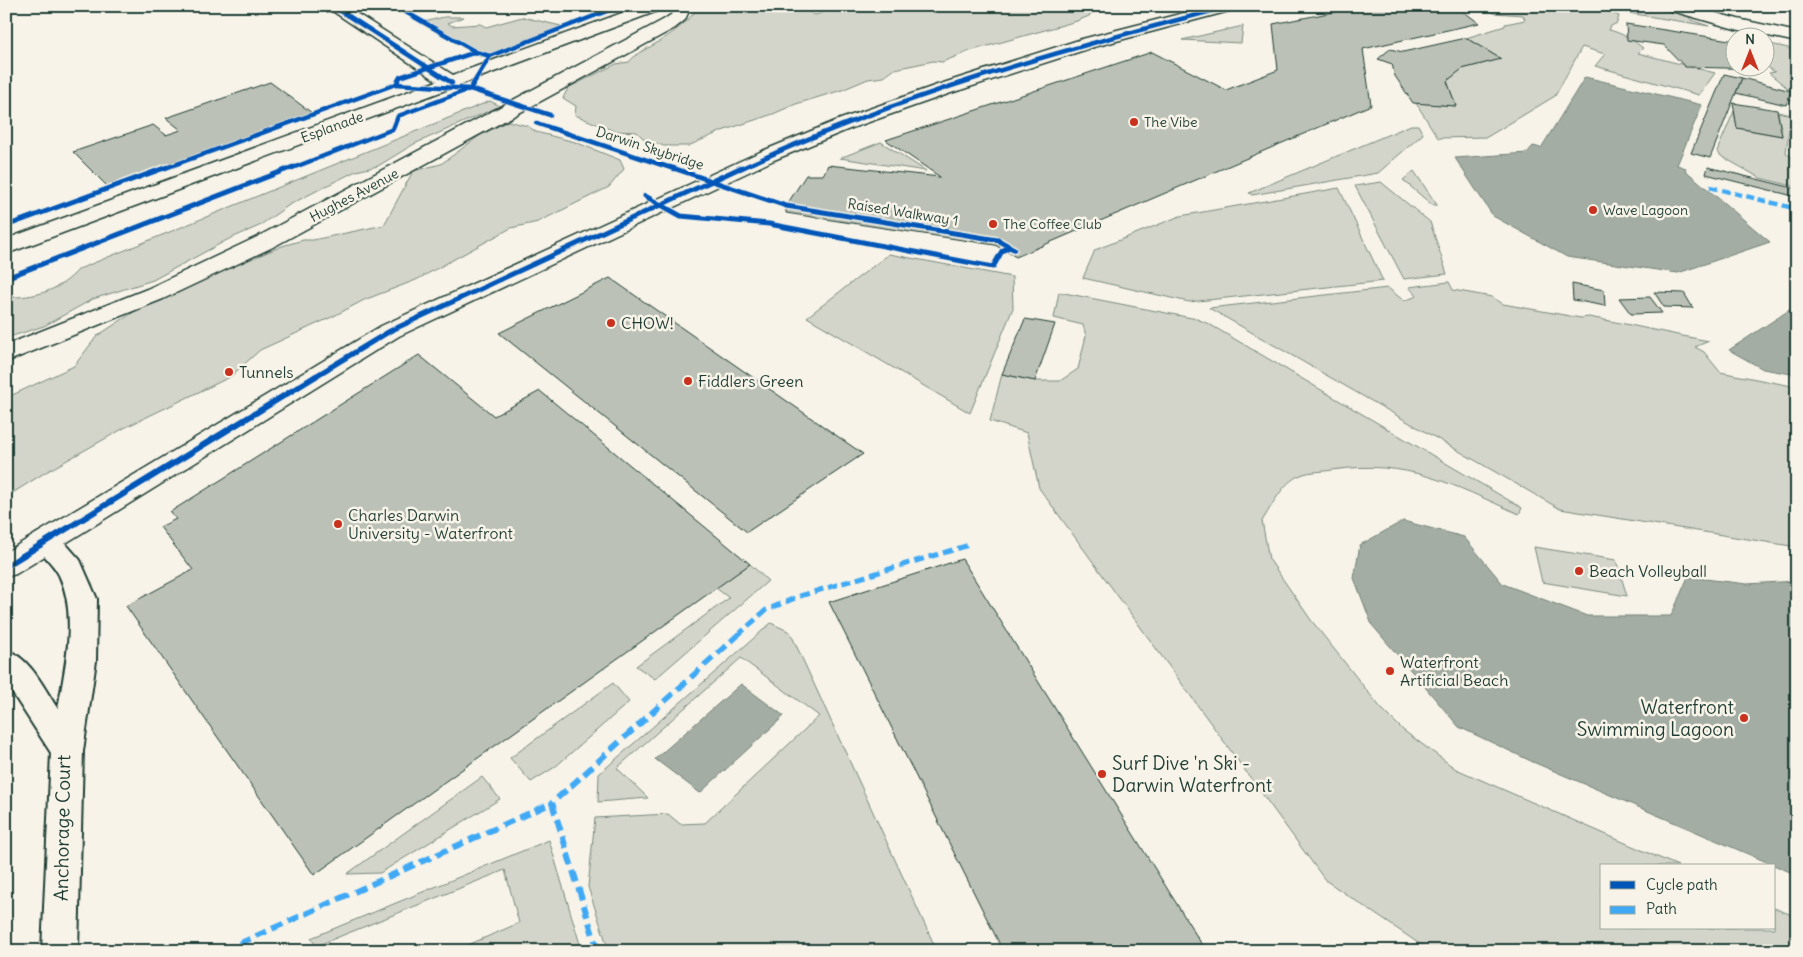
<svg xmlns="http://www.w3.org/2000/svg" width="1803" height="957" viewBox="0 0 1803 957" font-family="Delius,sans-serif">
<rect width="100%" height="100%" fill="#f7f3e8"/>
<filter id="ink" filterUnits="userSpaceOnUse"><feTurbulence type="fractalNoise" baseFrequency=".02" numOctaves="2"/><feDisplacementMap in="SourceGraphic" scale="10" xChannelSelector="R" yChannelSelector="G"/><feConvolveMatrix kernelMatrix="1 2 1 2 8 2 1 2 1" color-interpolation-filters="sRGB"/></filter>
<g filter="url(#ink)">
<g fill="#d3d5ca" stroke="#79897f">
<path d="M 699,6 L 795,6 L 815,15 L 844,6 L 1100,6 L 1089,16 L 1077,21 L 970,51 L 942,62 L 933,61 L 895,69 L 884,77 L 868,79 L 842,90 L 796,104 L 773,114 L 722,131 L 688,146 L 664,146 L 644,139 L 637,132 L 614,131 L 575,115 L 576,106 L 563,98 L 568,88 L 616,64 L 629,62 C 636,53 645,50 655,44 C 670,35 689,22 699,6 Z"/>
<path d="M 1480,6 L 1610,6 L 1602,8 L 1619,16 L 1617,23 L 1611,26 L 1609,30 C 1622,33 1633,40 1643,48 L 1638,53 L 1715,73 L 1699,95 L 1595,66 L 1605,54 L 1582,47 L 1555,96 L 1487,137 L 1438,138 L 1416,103 L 1456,106 L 1447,81 L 1462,69 L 1501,59 L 1466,38 L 1505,26 L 1505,24 L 1525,20 L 1523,15 L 1494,13 Z"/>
<polygon points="1624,6 1658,6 1686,13 1691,20 1709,26 1622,12"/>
<polygon points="444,17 464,17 448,23 452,26 480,24 486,27 522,17 561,26 481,57 420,23"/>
<polygon points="1243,26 1241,43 1182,40"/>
<polygon points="1766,43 1797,50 1795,101 1788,100 1791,91 1769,73 1775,72 1766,66"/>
<path d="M 490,101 L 500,106 L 414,144 L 378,166 L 356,171 L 324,187 L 289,205 L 259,226 L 227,240 L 153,280 L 93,299 L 44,326 L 6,338 L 6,297 C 34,298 60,291 79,269 Z"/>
<polygon points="1734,111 1737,128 1782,136 1778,112 1791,115 1786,153 1797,161 1797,187 1760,178 1721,156 1717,151"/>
<polygon points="508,121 528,126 536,132 575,142 620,160 624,169 609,187 538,222 511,228 416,280 364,300 334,316 260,350 230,377 126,427 46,472 6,497 6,398 74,366 97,336 149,302 282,246 303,240 313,240 384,225 413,171 441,164 479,136"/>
<polygon points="1411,125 1418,125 1423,134 1378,173 1252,195 1249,193"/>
<polygon points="881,142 926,171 840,158"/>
<polygon points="1414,171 1437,205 1432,205 1403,180"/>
<polygon points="1381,182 1430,222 1447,274 1404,279 1355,186"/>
<polygon points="1339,188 1383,281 1189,302 1083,278 1095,250 1180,216"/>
<polygon points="889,254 1012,277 1013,308 970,413 807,317"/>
<path d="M 1449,282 L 1453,290 L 1492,297 L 1503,304 L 1581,318 L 1589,317 C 1629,324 1669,334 1709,341 L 1695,347 L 1704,352 L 1720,372 L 1797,387 L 1797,547 L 1560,509 L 1209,308 L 1388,288 L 1404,301 L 1417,296 L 1409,287 Z"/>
<path d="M 1059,292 L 1197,319 L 1209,324 L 1522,508 L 1519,514 C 1451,484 1408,459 1332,470 C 1322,472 1310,471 1301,475 C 1283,481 1272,506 1262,521 L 1269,559 L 1311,620 L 1380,707 L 1404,731 L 1456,769 L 1678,866 L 1602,866 L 1602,928 L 1774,928 L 1774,908 L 1797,917 L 1797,951 L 1430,951 L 1325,880 L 1039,488 L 1027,433 L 990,421 L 1002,374 L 1035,381 L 1060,381 L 1078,369 L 1086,336 L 1083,325 L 1054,318 Z"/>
<polygon points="1534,547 1616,560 1627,596 1542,582"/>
<polygon points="750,564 768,581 655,679 636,666 729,598 716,588"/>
<polygon points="771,623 790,632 937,951 609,951 588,887 595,818 668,814 680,824 705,823 819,716 741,658 617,768 648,798 598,802 599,774"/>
<polygon points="613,683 629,702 555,767 531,782 510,758"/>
<polygon points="482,777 500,799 380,873 347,874"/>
<polygon points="549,840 582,951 454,951 519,923 505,870 316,946 311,938"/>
</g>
<g fill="#a4ada3" stroke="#6f8077">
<polygon points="1585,77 1702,105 1677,165 1686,168 1685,170 1770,242 1678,273 1567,257 1493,216 1455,158 1527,153 1533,146 1541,148"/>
<polygon points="1797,305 1797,375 1763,369 1729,350"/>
<polygon points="1403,521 1464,537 1503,584 1587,616 1671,616 1688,577 1747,584 1797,581 1797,875 1533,762 1459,727 1372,625 1354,578 1360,545"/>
<polygon points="741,684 784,716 700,793 655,759"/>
</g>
<g fill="#bbc1b6" stroke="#1f3d34">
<polygon points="1364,6 1456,6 1479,23 1363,49 1371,105 1016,257 995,245 786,213 786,206 806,175 823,175 828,165 940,177 886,140 1152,52 1226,90 1278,70 1273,24"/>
<polygon points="1626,24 1736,41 1736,68 1764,69 1685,67 1664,45 1627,40"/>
<polygon points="1466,38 1501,59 1462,69 1447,81 1456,106 1413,103 1395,76 1392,64 1378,59 1390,49 1403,52"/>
<polygon points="1724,74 1742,78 1710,158 1691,153"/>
<polygon points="1742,78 1791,91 1786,105 1736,93"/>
<polygon points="270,82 312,113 108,187 73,152 153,125 166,135 181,130 166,118"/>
<polygon points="1733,103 1777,110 1782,136 1737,128"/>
<polygon points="1708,167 1797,189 1797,197 1706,174"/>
<polygon points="610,278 863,454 747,532 499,333"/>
<polygon points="1572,284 1604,290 1605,306 1573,300"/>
<polygon points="1654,292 1684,293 1693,308 1664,307"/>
<polygon points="1650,297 1662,313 1631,314 1619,298"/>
<polygon points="1025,319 1055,324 1035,381 1002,374"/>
<polygon points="419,355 494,416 540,391 750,564 314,875 126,606 193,570 160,527 176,519 170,512"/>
<polygon points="962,559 1206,951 1003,951 829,602"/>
</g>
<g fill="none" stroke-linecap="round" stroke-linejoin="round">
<defs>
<path id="lane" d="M 47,531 L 57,534 L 80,560 L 97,599 L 96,661 L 83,751 L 78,951 L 42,951 L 51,753 L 6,683 L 6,650 C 31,658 44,689 58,709 C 65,667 78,615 59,575 C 53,563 40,553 33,541 L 37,534 Z"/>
<g id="street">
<polygon points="325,6 345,6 453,75 641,6 665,6 663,9 6,254 6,239 437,81"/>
<polygon points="675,6 691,6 685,20 675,28 273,247 163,299 6,362 6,345 147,289 257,237 663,20 672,14"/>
<polygon points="1211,6 1239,6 1237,9 1094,47 951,93 852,128 774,160 399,336 16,574 6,577 6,552 381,326 760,152 838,120 937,85 1082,39"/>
<polygon points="1663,6 1690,6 1738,19 1797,32 1797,42 1735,29 1665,9"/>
</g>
</defs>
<use href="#lane" stroke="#1f3d34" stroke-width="4"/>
<use href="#street" stroke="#1f3d34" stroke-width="3"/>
<use href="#lane" fill="#f7f3e8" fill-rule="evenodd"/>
<use href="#street" fill="#f7f3e8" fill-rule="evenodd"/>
<polyline stroke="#3fa9f5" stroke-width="4.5" stroke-dasharray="8 4.5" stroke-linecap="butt" points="1710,187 1797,209"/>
<polyline stroke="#3fa9f5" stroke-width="5" stroke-dasharray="10 5" stroke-linecap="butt" points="737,636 766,610 800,596 969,545"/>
<g stroke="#3fa9f5" stroke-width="6" stroke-dasharray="12 6" stroke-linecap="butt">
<polyline points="223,951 552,803"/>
<polyline points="598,951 552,803 738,635"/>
</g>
<defs>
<g id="cycleway-far2">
<polyline points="333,6 452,83"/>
<polyline points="395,6 476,52"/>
<polyline points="396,84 470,89 490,56"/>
<polyline points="536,123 674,169"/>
<polyline points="163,169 396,84 400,77 476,52 490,56 620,6"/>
<polyline points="290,169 393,129 398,116 470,89 550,115"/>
<path d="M 740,169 C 896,96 1064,49 1231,6"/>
</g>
<g id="cycleway-far1">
<polyline points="670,167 786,206 998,240 1014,249"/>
<polyline points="645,196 681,216 769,224 993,267 1002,251 1009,247 1014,249"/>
<polyline points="6,226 167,167"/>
<polyline points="6,278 293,167"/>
<polyline points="314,377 390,331 742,167"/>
</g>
<polyline id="cycleway" points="6,566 316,376"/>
</defs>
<use href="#cycleway-far2" stroke="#f7f3e8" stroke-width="6"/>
<use href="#cycleway-far1" stroke="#f7f3e8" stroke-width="8"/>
<use href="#cycleway" stroke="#f7f3e8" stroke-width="9"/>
<use href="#cycleway-far2" stroke="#0057b8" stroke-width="4.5"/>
<use href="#cycleway-far1" stroke="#0057b8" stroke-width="5"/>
<use href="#cycleway" stroke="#0057b8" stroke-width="6"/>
</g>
</g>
<g fill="#c8321e" stroke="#f7f3e8" stroke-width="2">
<circle cx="1134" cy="122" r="5"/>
<circle cx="1593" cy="210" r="5"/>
<circle cx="993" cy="224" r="5"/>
<circle cx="611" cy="323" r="5"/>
<circle cx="229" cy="372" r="5"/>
<circle cx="688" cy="381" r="5"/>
<circle cx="338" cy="524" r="5"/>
<circle cx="1579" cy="571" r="5"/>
<circle cx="1390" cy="671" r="5"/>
<circle cx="1744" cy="718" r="5"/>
<circle cx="1102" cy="774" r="5"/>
</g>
<g text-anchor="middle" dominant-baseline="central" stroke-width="5" stroke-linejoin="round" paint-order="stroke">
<g font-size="14" fill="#1f3d34" stroke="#f7f3e8" text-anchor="start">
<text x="1144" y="122">The Vibe</text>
<text x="1603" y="210">Wave Lagoon</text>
<text x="1003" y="224">The Coffee Club</text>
</g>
<g font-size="14" fill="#1f3d34" stroke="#f7f3e8">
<text transform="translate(332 127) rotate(-20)">Esplanade</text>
<text transform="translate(650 148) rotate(18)">Darwin Skybridge</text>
<text transform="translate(354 195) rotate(-28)">Hughes Avenue</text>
<text transform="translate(903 212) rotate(9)">Raised Walkway 1</text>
</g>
<g font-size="16" fill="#1f3d34" stroke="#f7f3e8" text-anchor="start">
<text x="621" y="323">CHOW!</text>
<text x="239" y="372">Tunnels</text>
<text x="698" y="381">Fiddlers Green</text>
<text x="348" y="515">Charles Darwin<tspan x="348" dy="18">University - Waterfront</tspan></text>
<text x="1589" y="571">Beach Volleyball</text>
<text x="1400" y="662">Waterfront<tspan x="1400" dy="18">Artificial Beach</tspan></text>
</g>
<g font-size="19" fill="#1f3d34" stroke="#f7f3e8" text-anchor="end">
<text x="1734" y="707">Waterfront<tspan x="1734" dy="22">Swimming Lagoon</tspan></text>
<text x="1112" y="763" text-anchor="start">Surf Dive 'n Ski -<tspan x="1112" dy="22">Darwin Waterfront</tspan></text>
</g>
<g font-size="19" fill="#1f3d34" stroke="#f7f3e8">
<text transform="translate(62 828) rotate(-89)">Anchorage Court</text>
</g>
</g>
<rect width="1803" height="957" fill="none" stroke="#f7f3e8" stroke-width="25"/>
<rect x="12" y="12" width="1778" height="932" fill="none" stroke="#1f3d34" stroke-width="2" filter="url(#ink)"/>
<rect x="1600" y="864" width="175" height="65" fill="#f7f3e8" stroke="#a1aaa0"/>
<rect x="1610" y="881" width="25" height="8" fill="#0057b8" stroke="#a1aaa0"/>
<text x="1646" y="890" font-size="15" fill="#1f3d34">Cycle path</text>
<rect x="1610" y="906" width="25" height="8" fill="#3fa9f5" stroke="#a1aaa0"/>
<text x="1646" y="914" font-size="15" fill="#1f3d34">Path</text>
<g transform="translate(1750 52)"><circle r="24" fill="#f7f3e8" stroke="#a1aaa0"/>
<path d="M0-4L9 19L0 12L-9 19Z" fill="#c8321e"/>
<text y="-8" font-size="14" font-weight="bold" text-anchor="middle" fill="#1f3d34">N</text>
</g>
</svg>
